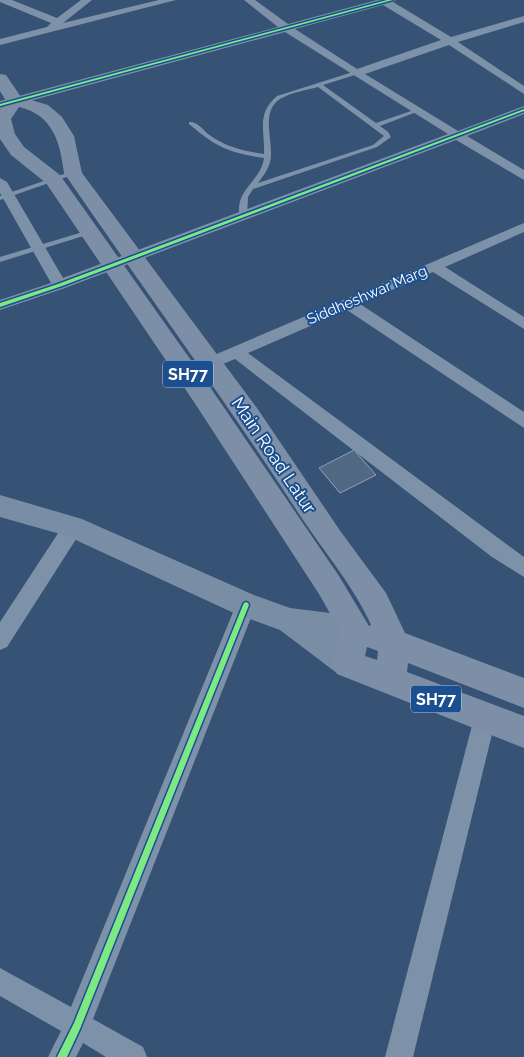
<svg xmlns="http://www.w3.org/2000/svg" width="524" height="1057" viewBox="0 0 524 1057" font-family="Raleway,sans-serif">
<rect width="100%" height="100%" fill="#365274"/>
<polygon fill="#526984" stroke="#92a2b6" points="354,450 376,475 340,493 319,468"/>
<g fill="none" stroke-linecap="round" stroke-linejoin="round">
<g fill="#7d92a8" fill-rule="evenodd">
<path d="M 356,71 L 358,72 L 358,74 L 323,85 L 376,123 L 414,110 L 419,111 L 380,126 L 388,132 L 391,137 L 377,147 L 253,189 L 248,197 L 247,216 L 243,218 L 240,218 C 233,190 261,182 264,158 C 229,153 216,147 189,124 L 189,122 C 196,121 203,129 208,134 C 226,147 243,151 264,154 C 265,130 256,114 277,96 ZM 318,87 L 384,136 L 373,145 L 258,183 C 263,176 268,170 270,162 C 275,143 259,113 280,99 C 290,93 306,90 318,87 Z"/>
<polygon points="73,171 75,172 75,174 0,200 0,196"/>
<polygon points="86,231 92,231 93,233 0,262 0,257"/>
</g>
<g fill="#7d92a8" fill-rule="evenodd">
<polygon points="0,0 12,0 57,18 81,0 92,0 63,23 159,0 176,0 0,45 0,39 47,27 51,23 0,2"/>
<path d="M 244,0 L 255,0 L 288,24 L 377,0 L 396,0 L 393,2 L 451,37 L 524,16 L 524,22 L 458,42 L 524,86 L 524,94 L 449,45 L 365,74 L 458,131 L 524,106 L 524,114 L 467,136 L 524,170 L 524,180 L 456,140 L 65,288 L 0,310 L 0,300 L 51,283 L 0,193 L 0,178 L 7,182 L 63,278 L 448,134 L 285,32 L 0,109 L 0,101 L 278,27 ZM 383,5 L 441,40 L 357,69 L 295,29 Z"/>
<polygon points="524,223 524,232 445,267 524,317 524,329 433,272 360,304 524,412 524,428 347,310 248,353 524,557 524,577 492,557 235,359 211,369 205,367 203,363 205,359"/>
<polygon points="73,519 80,521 82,527 80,533 7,647 0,650 0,622 66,521"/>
<polygon points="246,596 253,599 256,605 93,1019 143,1047 147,1057 106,1057 83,1043 76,1057 48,1057 61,1031 0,996 0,968 71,1007 236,605 239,599"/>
<polygon points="485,707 493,710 496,718 413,1057 385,1057 474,718 477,710"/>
</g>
<polygon fill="#798da4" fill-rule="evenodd" points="0,495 82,519 254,595 290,608 355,616 365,620 369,629 365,638 355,642 339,640 358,654 363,664 358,674 348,678 338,674 280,630 236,614 67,536 0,517"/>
<path fill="#7d8ea7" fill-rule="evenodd" d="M 0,74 L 6,75 L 21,97 L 48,105 L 62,117 L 74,136 L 82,173 L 257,408 L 341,532 L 386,593 L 405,633 L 524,678 L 524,708 L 408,663 L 407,672 L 524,716 L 524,748 L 337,674 L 333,664 L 340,631 L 319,594 L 194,402 L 46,183 L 11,155 L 0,139 L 0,110 L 6,101 L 0,91 ZM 19,107 C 53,115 60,142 64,173 C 142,287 224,398 299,514 C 322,549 355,588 371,625 L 369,626 L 339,576 L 212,390 L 60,175 L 24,147 L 15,134 L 11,119 ZM 367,647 L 378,651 L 377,660 L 365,656 Z"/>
<defs>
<g id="cycleway">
<polygon points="387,0 393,0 0,106 0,104"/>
<polygon points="524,109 524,111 62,286 0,307 0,303 58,284"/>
<polygon points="246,602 248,603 249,605 80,1029 67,1057 57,1057 74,1023 243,605 244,603"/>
</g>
</defs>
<use href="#cycleway" stroke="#1b4f8f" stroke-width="3"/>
<use href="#cycleway" fill="#7ce984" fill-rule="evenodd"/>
</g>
<g text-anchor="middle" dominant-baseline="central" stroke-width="4" stroke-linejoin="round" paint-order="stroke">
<g font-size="15" fill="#fff" stroke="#1b4f8f">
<text transform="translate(367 295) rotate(-23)">Siddheshwar Marg</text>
</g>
<g fill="#1b4f8f" stroke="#bbcadd" stroke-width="1">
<rect x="163" y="360.5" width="50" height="27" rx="4"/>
<rect x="411" y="685.5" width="50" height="27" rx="4"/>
</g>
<g font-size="16" font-weight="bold" fill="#fff">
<text x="188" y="374">SH77</text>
<text x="436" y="699">SH77</text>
</g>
<g font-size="18" fill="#fff" stroke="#1b4f8f">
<text transform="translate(274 455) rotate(56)">Main Road Latur</text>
</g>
</g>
</svg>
